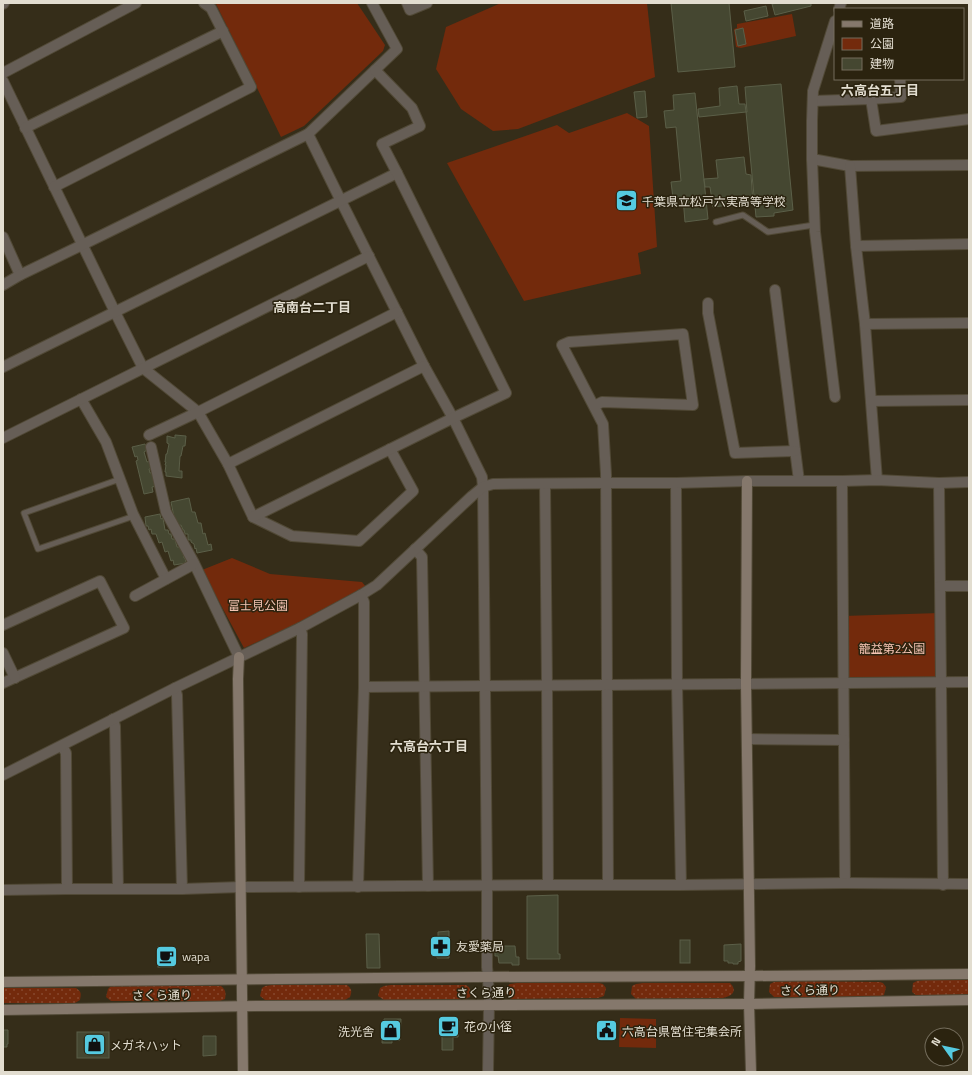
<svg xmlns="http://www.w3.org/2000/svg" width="972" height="1075" viewBox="0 0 972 1075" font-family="'Titillium Web','Noto Sans JP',sans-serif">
<defs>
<pattern id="grass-dots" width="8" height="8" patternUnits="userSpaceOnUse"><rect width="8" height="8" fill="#732a0c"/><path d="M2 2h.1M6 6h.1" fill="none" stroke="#87482e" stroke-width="1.8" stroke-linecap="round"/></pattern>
</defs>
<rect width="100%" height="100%" fill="#352d19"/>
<g fill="url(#grass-dots)">
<polygon points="924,980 969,980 969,996 917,996 912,992 913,983 917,981"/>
<polygon points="781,981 880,982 883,983 886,987 884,995 878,997 774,997 769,992 770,984 774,982"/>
<polygon points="517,983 599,983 603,984 606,988 604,996 598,998 510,999 505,994 507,986 510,984"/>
<path d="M 643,983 L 730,983 C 738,991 732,996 723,998 L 636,999 L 631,994 L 632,986 L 636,984 Z"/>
<path d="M 272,985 L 347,985 C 352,989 352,991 350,997 L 345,1000 L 265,1000 L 260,996 L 262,988 L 265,986 Z"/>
<path d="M 391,985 L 466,985 C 471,988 471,991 470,997 L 465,999 L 384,1000 L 378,996 L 380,988 L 384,986 Z"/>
<path d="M 111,986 L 221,986 C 226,990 226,993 225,999 L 220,1001 L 111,1001 L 106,997 L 108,989 Z"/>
<path d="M 3,988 L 76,988 C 82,992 81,994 80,1000 L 75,1003 L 3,1003 Z"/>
</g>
<g fill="#732a0c">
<polygon points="217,3 357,3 385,45 383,51 304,126 281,137 216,4"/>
<polygon points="501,3 647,3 655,77 518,129 493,131 461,109 436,69 446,27"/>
<polygon points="792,14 796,36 741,48 736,47 734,29 737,28 737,24"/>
<polygon points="627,113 649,126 657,247 638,253 641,274 524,301 447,163 557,125 569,133"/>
<polygon points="232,558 270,574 362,582 366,587 296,624 244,648 202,570"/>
<polygon points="940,613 940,682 843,683 843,616"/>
<polygon points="620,1018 656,1019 656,1048 619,1047"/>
</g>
<g fill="#454731" stroke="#5b5f48">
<polygon points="671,3 729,3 735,67 678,72"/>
<polygon points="778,3 811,3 811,6 775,15 772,4"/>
<polygon points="766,6 768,16 746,21 744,11"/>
<polygon points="743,28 746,44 738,46 735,30"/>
<polygon points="781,84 793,210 774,213 774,216 756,217 746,112 747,112 745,87"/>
<polygon points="737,86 739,104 745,104 746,112 699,117 698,109 720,106 719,88"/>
<polygon points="645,91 647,117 637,118 634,92"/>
<polygon points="695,93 708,219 685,222 683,198 673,198 671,182 681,181 676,127 666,128 664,111 674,110 673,95"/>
<polygon points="744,157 746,174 751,175 753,202 713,207 710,187 705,187 704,179 718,178 716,160"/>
<polygon points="175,435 186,436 185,446 183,446 181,456 180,456 179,471 182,471 182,478 166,476 166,472 165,472 166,465 165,465 166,462 165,462 166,454 167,454 169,444 167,443 167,436 175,438"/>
<polygon points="145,444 147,450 144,452 147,462 150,461 152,468 149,469 150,473 154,472 157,486 152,487 153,492 144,494 136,461 138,460 137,456 135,457 132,447"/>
<polygon points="189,498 192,512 195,512 198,523 201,523 203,534 205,533 208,545 211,544 212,550 197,553 196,548 195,549 194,544 191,542 191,540 188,540 188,534 185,534 184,530 183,530 181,525 178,526 175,522 171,502"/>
<polygon points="160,514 161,519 163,518 165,530 168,530 169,534 171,534 172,539 175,539 177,547 182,547 184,558 185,558 186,563 174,565 173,560 171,561 168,551 165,552 162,542 159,543 156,534 152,534 151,529 149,530 148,526 146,526 145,517"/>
<polygon points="558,895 558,954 560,954 560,959 527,959 527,896"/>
<polygon points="449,931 449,958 437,958 436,937 438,937 438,932"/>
<polygon points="366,934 379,934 380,968 367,968"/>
<rect x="680" y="940" width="10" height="23"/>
<polygon points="741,944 741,961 738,962 738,964 733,964 733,963 728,963 728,961 724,961 724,945"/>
<polygon points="495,946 515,946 516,957 519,957 519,965 512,965 512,963 499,963 498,956 495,956"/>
<rect x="158" y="947" width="14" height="20"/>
<polygon points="384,1019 401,1019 400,1040 394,1040 394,1038 392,1038 392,1043 382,1043 383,1022 384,1022"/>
<polygon points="442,1020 454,1020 454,1021 459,1021 458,1037 453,1037 453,1050 442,1050"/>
<polygon points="3,1030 8,1030 8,1044 7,1044 7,1047 3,1047"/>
<rect x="77" y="1032" width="32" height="26"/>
<polygon points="203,1036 216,1036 216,1055 203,1056"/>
</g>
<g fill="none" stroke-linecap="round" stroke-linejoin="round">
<defs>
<g id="lane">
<polyline points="716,222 743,215 768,232 814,225"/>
<polyline points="120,479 24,513 38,549 134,516"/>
</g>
<g id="street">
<polyline points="407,3 410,10 427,3"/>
<polyline points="3,4 4,3"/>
<polyline points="839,9 841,3"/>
<polyline points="3,73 136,3"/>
<polyline points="3,81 115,312 143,368 198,412 228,464 253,517 292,536 359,541 413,491 390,449"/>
<polyline points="871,99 901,97 900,79"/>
<polyline points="813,101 871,99 876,131 969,119"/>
<polyline points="25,128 223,31"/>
<polyline points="308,134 341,201 424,366 453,418 482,477 483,487 487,886 487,967 488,977 489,1005 488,1072"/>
<polyline points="812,159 850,166 969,165"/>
<polyline points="850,166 856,246 865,324 877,480"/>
<polyline points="54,187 251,87 211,8 204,3"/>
<polyline points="3,237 20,275"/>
<polyline points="856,246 969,244"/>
<polyline points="3,285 20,275 82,245 308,134 397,49 372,3"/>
<polyline points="775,290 799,481"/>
<polyline points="708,303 708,313 735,453 795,451"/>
<polyline points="865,324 969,323"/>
<polyline points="3,367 397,173"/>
<polyline points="835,397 815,232 812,159 812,121 813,91 835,21"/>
<polyline points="81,399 106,442 133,514 166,579"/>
<polyline points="871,401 969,400"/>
<polyline points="594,406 602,402 693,405 683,334 569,342 562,345 603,424 606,474 608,885"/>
<polyline points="149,435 198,412 397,312"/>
<polyline points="3,438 369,256"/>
<polyline points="151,447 166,512 194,563 239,657"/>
<polyline points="228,464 424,366"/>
<polyline points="842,481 845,883"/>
<polyline points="676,483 677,684 681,885"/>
<polyline points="939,483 943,885"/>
<polyline points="545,484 547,685 548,885"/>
<polyline points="253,517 453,418 506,393 397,173 382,144 420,126 412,108 375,70"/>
<polyline points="415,549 422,557 428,886"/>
<polyline points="940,586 969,586"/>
<polyline points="135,596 194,564"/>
<polyline points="3,625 100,581 124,628 3,683"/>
<polyline points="3,653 15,678"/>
<polyline points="364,687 969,682"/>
<polyline points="175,688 177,695 182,889"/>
<polyline points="113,719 115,726 118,889"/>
<polyline points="747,739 844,740"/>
<polyline points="62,746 66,753 67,889"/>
<polyline points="3,775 175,688 300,628 361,595 377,585 472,496 483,487 493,484 606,483 676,483 747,481 842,481 877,480 939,483 969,482"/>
<polyline points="299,887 302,634 300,628"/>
<polyline points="358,887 364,687 364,602 361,595"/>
<polyline points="3,890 67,889 182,889 241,887 548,885 681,885 845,883 969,884"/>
</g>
<g id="secondary">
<polyline points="747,481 746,684 750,966 749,1004 751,1072"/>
<polyline points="239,657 238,679 243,1072"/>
<polyline points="3,982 474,977 750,976 969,974"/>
<polyline points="3,1010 255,1006 749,1004 969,1000"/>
</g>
</defs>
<use href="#lane" stroke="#514936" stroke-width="7"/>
<use href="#street" stroke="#514936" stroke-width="12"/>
<use href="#secondary" stroke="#514936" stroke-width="12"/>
<use href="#lane" stroke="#665e56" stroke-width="5"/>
<use href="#street" stroke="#665e56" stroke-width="10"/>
<use href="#secondary" stroke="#85786c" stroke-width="10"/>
</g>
<defs>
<symbol id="school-square" viewBox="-11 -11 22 22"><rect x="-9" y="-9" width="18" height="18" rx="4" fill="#55cae0" stroke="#2b230f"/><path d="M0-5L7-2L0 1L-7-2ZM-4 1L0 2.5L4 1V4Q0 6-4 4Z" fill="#111"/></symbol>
<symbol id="pharmacy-square" viewBox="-11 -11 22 22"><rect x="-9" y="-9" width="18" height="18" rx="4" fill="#55cae0" stroke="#2b230f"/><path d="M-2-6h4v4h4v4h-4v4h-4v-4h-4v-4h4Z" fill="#111"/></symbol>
<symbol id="cafe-square" viewBox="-11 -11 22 22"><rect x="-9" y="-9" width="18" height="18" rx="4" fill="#55cae0" stroke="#2b230f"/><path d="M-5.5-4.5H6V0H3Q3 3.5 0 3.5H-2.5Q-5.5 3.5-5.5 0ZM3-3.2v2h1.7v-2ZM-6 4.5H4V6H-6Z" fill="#111"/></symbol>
<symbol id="shop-square" viewBox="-11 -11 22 22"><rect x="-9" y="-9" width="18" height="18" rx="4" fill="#55cae0" stroke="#2b230f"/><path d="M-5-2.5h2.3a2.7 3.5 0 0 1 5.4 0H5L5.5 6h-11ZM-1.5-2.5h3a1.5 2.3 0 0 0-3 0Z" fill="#111"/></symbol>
<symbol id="civic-square" viewBox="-11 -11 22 22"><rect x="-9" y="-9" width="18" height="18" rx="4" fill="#55cae0" stroke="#2b230f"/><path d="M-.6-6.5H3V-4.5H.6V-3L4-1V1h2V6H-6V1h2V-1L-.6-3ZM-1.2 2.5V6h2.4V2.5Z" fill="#111"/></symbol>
</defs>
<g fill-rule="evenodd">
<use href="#school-square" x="614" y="188" width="25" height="25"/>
<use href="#pharmacy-square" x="428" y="934" width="25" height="25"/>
<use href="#cafe-square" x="154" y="944" width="25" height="25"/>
<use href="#cafe-square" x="436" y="1014" width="25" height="25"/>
<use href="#shop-square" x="378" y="1018" width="25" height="25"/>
<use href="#civic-square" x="594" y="1018" width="25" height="25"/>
<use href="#shop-square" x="82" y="1032" width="25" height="25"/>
</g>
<g text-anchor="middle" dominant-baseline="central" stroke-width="3" stroke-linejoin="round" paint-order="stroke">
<g font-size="12" fill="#e2ddd0" stroke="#2b230f" text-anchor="start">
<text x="642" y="201">千葉県立松戸六実高等学校</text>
<text x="456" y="946">友愛薬局</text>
<text x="182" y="956">wapa</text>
<text x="464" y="1026">花の小径</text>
<text x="374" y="1031" text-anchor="end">洗光舎</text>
<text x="622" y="1031">六高台県営住宅集会所</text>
<text x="110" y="1045">メガネハット</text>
</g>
<g font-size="12" fill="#f5c4b3" stroke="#2b230f">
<text x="258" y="605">富士見公園</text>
<text x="892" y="648">籠益第2公園</text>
</g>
<g font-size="12" fill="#e2ddd0" stroke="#2b230f">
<text transform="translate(810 990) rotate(-1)">さくら通り</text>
<text x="486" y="992">さくら通り</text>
<text transform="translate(162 995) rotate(-1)">さくら通り</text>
</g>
<g font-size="13" font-weight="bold" fill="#e2ddd0" stroke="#2b230f">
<text x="880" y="90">六高台五丁目</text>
<text x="312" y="307">高南台二丁目</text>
<text x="429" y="746">六高台六丁目</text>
</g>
</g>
<rect width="972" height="1075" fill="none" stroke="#e2ddd0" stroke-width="8"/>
<rect x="834" y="8" width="130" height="72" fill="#2b230f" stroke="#746d5c"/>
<rect x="842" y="21" width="20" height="6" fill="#85786c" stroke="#746d5c"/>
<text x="870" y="28" font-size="12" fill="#e2ddd0">道路</text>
<rect x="842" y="38" width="20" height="12" fill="#732a0c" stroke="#746d5c"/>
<text x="870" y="48" font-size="12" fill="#e2ddd0">公園</text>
<rect x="842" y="58" width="20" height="12" fill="#454731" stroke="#746d5c"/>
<text x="870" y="68" font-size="12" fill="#e2ddd0">建物</text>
<g transform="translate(944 1047) rotate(303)"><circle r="19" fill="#2b230f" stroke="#746d5c"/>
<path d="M0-3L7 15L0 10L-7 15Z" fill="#55cae0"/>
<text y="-6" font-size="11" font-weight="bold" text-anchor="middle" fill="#e2ddd0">N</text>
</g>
</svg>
